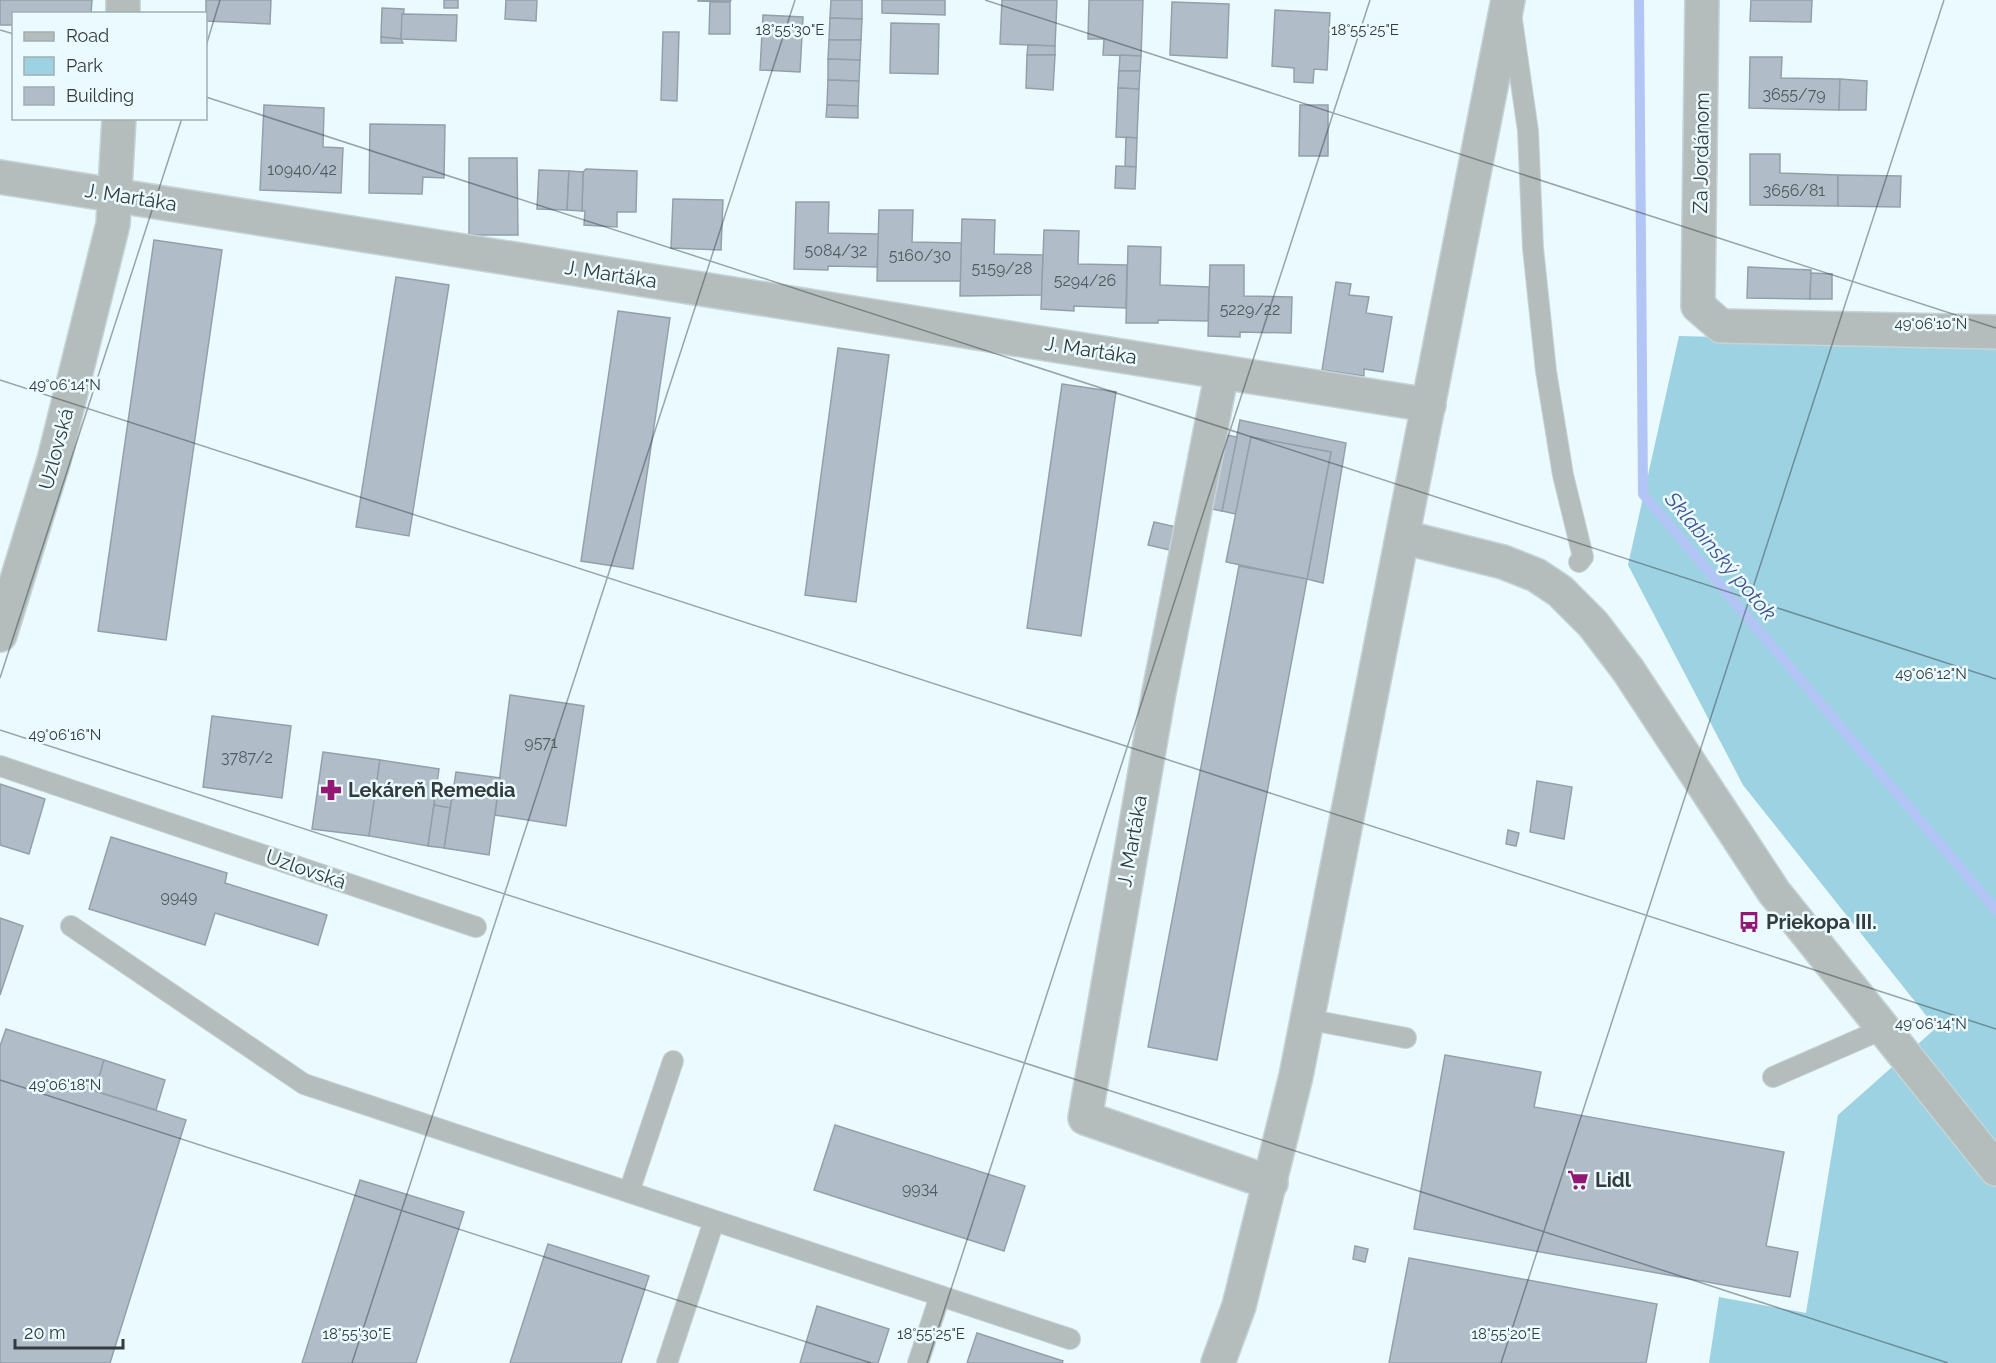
<svg xmlns="http://www.w3.org/2000/svg" width="1996" height="1363" viewBox="0 0 1996 1363" font-family="Raleway,sans-serif">
<rect width="100%" height="100%" fill="#eafaff"/>
<polygon fill="#9dd2e3" points="1679,336 1996,344 1996,1363 1709,1363 1719,1297 1806,1313 1838,1115 1936,1028 1743,785 1628,565"/>
<g fill="none" stroke-linecap="round" stroke-linejoin="round">
<polyline stroke="#b2c5f5" stroke-width="10" points="1639,0 1643,494 1996,910"/>
</g>
<g fill="#b0bdc9" stroke="#93a0ab" stroke-width="1.5">
<polygon points="0,0 92,0 91,14 14,14 14,25 0,25"/>
<polygon points="206,0 271,0 270,24 206,21"/>
<rect x="444" y="0" width="14" height="8"/>
<polygon points="506,0 537,0 536,21 505,19"/>
<polygon points="698,0 731,0 730,2 698,1"/>
<polygon points="831,0 862,0 862,19 830,18"/>
<polygon points="882,0 945,0 945,15 882,13"/>
<polygon points="1002,0 1057,0 1055,46 1000,44"/>
<polygon points="1089,0 1143,0 1141,56 1103,55 1104,39 1088,39"/>
<polygon points="1751,0 1812,0 1811,22 1750,21"/>
<polygon points="710,2 730,2 730,34 709,34"/>
<polygon points="1172,2 1229,4 1227,58 1170,55"/>
<polygon points="382,8 404,9 401,39 381,37"/>
<polygon points="1275,10 1330,13 1327,70 1314,69 1313,83 1294,82 1294,68 1272,66"/>
<polygon points="402,14 457,15 456,41 401,39"/>
<polygon points="763,15 803,17 800,72 760,70"/>
<polygon points="830,18 862,19 861,40 829,40"/>
<polygon points="891,23 939,24 938,74 890,73"/>
<polygon points="663,32 679,32 677,101 661,100"/>
<polygon points="381,37 401,39 403,43 381,43"/>
<polygon points="829,40 861,40 860,60 828,59"/>
<polygon points="1028,45 1055,46 1055,55 1027,55"/>
<polygon points="1027,55 1055,55 1053,90 1026,88"/>
<polygon points="1120,55 1141,56 1140,71 1119,71"/>
<polygon points="1750,57 1782,57 1781,78 1840,79 1839,110 1749,108"/>
<polygon points="828,59 860,60 859,81 828,80"/>
<polygon points="1119,71 1140,71 1139,89 1118,88"/>
<polygon points="1840,79 1867,81 1866,110 1839,110"/>
<polygon points="828,80 859,81 858,106 827,105"/>
<polygon points="1118,88 1139,89 1137,138 1116,137"/>
<polygon points="264,105 324,108 323,147 343,148 341,193 260,190"/>
<polygon points="827,105 858,106 858,118 826,117"/>
<polygon points="1300,105 1328,105 1328,156 1299,156"/>
<polygon points="370,124 445,125 444,178 423,177 422,194 369,193"/>
<polygon points="1126,137 1137,138 1136,167 1125,166"/>
<polygon points="1750,154 1780,154 1780,173 1838,175 1838,206 1750,205"/>
<polygon points="469,158 517,158 518,235 469,235"/>
<polygon points="1116,166 1136,167 1135,189 1115,188"/>
<polygon points="586,169 637,171 636,212 617,212 617,227 584,225 585,211 582,211 583,172"/>
<polygon points="539,170 569,171 567,210 537,209"/>
<polygon points="569,171 583,172 582,211 567,210"/>
<polygon points="1838,175 1901,176 1900,207 1838,206"/>
<polygon points="673,199 723,200 721,250 671,248"/>
<polygon points="796,202 829,202 828,233 879,234 877,267 828,266 828,270 794,269"/>
<polygon points="879,210 913,210 912,242 962,243 961,281 877,281"/>
<polygon points="962,219 995,220 994,254 1043,255 1042,295 960,296"/>
<polygon points="1044,230 1079,231 1078,264 1127,265 1126,308 1074,306 1074,311 1041,309"/>
<polygon points="154,240 222,250 166,640 98,631"/>
<polygon points="1128,246 1161,247 1160,285 1209,287 1208,321 1158,320 1158,323 1126,323"/>
<polygon points="1210,265 1244,265 1244,296 1292,297 1291,333 1240,332 1240,337 1208,336"/>
<polygon points="1748,267 1811,270 1810,299 1747,298"/>
<polygon points="1811,273 1832,274 1832,299 1810,299"/>
<polygon points="396,277 449,285 409,536 356,527"/>
<polygon points="1336,282 1351,284 1349,295 1369,297 1366,313 1392,317 1383,372 1364,369 1364,376 1322,370"/>
<polygon points="618,311 670,318 633,569 581,561"/>
<polygon points="838,348 889,355 856,602 805,595"/>
<polygon points="1062,384 1116,392 1081,636 1027,628"/>
<polygon points="1240,420 1346,443 1323,583 1307,579 1331,452 1251,437 1236,514 1222,511"/>
<polygon points="1222,434 1237,437 1222,511 1207,508"/>
<polygon points="1251,437 1331,452 1307,579 1226,562"/>
<polygon points="1154,522 1176,527 1170,550 1148,545"/>
<polygon points="1239,566 1307,579 1217,1060 1148,1047"/>
<polygon points="510,695 584,706 566,826 495,815"/>
<polygon points="212,716 291,726 282,798 203,787"/>
<polygon points="323,752 380,760 369,836 312,829"/>
<polygon points="380,760 439,769 428,846 369,836"/>
<polygon points="456,772 500,778 489,855 444,848"/>
<polygon points="1537,781 1572,787 1564,839 1530,832"/>
<polygon points="0,784 45,799 29,854 0,845"/>
<polygon points="436,788 453,791 450,808 434,805"/>
<polygon points="434,805 450,808 444,848 428,846"/>
<polygon points="1508,830 1519,833 1516,846 1506,844"/>
<polygon points="111,837 227,873 225,883 327,915 318,945 215,913 205,945 89,909"/>
<polygon points="0,918 23,926 0,995"/>
<polygon points="6,1029 104,1060 95,1091 186,1120 110,1363 0,1363 0,1046"/>
<polygon points="1445,1055 1541,1072 1534,1107 1784,1152 1766,1246 1798,1252 1790,1297 1414,1229"/>
<polygon points="104,1060 165,1080 156,1110 95,1091"/>
<polygon points="835,1125 1025,1186 1004,1251 814,1190"/>
<polygon points="360,1180 464,1212 416,1363 302,1363"/>
<polygon points="548,1244 649,1276 621,1363 510,1363"/>
<polygon points="1355,1246 1368,1249 1365,1262 1353,1259"/>
<polygon points="1409,1258 1657,1304 1646,1363 1389,1363"/>
<polygon points="817,1306 889,1329 878,1363 800,1363"/>
<polygon points="977,1333 1063,1361 1062,1363 967,1363"/>
</g>
<g fill="none" stroke-linecap="round" stroke-linejoin="round">
<defs>
<g id="service">
<polyline points="1512,20 1528,131 1533,248 1546,371 1563,475 1583,557 1579,562"/>
<polyline points="0,766 476,927"/>
<polyline points="71,926 304,1084 1070,1339"/>
<polyline points="1306,1019 1406,1038"/>
<polyline points="1773,1077 1883,1029"/>
<polyline points="629,1192 673,1061"/>
<polyline points="667,1363 714,1221"/>
<polyline points="918,1363 940,1296"/>
</g>
<g id="minor">
<polyline points="1702,0 1698,306 1721,326 1996,332"/>
<polyline points="123,14 123,0"/>
<polyline points="0,177 1429,405"/>
<polyline points="1222,372 1159,692 1085,1118 1271,1183"/>
<polyline points="0,635 54,460 113,224 119,118"/>
</g>
<g id="tertiary">
<polyline points="1403,537 1503,562 1536,575 1560,591 1593,624 1628,670 1774,892 1996,1169"/>
<polyline points="1218,1363 1239,1306 1296,1076 1508,0"/>
</g>
</defs>
<use href="#service" stroke="#c5d4d8" stroke-width="22"/>
<use href="#minor" stroke="#c5d4d8" stroke-width="36"/>
<use href="#tertiary" stroke="#c5d4d8" stroke-width="36"/>
<use href="#service" stroke="#b4bdbc" stroke-width="20"/>
<use href="#minor" stroke="#b4bdbc" stroke-width="33"/>
<use href="#tertiary" stroke="#b4bdbc" stroke-width="33"/>
</g>
<path fill="none" stroke="#333b3d" stroke-width="1.5" stroke-opacity="0.45" d="M 985,0 L 1996,328M 0,30 L 14,34M 206,46 L 220,0M 206,97 L 1996,679M 0,380 L 1996,1029M 0,678 L 182,118M 0,730 L 1948,1363M 0,1080 L 871,1363M 352,1363 L 795,0M 927,1363 L 1370,0M 1501,1363 L 1944,0"/>
<defs>
<symbol id="pharmacy-bare" viewBox="-9 -9 18 18"><path d="M-2-6h4v4h4v4h-4v4h-4v-4h-4v-4h4Z" fill="#931873" stroke="#eafaff" stroke-width="2.5" paint-order="stroke"/></symbol>
<symbol id="bus-bare" viewBox="-9 -9 18 18"><path d="M-5-6H5V4H4V6H2V4H-2V6H-4V4H-5ZM-3.5-4V0h7V-4ZM-3.5 1.2v1.5H-2V1.2ZM2 1.2v1.5H3.5V1.2Z" fill="#931873" stroke="#eafaff" stroke-width="2.5" paint-order="stroke"/></symbol>
<symbol id="supermarket-bare" viewBox="-9 -9 18 18"><path d="M-6-5.5h2.5l.6 2H6L4.5 2H-2.5L-4.4-4H-6ZM-1.5 3.2a1.3 1.3 0 1 0 .1 0ZM3 3.2a1.3 1.3 0 1 0 .1 0Z" fill="#931873" stroke="#eafaff" stroke-width="2.5" paint-order="stroke"/></symbol>
</defs>
<g fill-rule="evenodd">
<use href="#pharmacy-bare" x="316" y="775" width="30" height="30"/>
<use href="#bus-bare" x="1734" y="907" width="30" height="30"/>
<use href="#supermarket-bare" x="1563" y="1165" width="30" height="30"/>
</g>
<g text-anchor="middle" dominant-baseline="central" stroke-width="5" stroke-linejoin="round" paint-order="stroke">
<g font-size="16" fill="#525c60">
<text x="1794" y="94">3655/79</text>
<text x="302" y="169">10940/42</text>
<text x="1794" y="190">3656/81</text>
<text x="836" y="250">5084/32</text>
<text x="920" y="255">5160/30</text>
<text x="1002" y="268">5159/28</text>
<text x="1085" y="280">5294/26</text>
<text x="1250" y="309">5229/22</text>
<text x="541" y="742">9571</text>
<text x="247" y="757">3787/2</text>
<text x="179" y="896">9949</text>
<text x="920" y="1188">9934</text>
</g>
<g font-size="20" fill="#333b3d" stroke="#eafaff">
<text transform="translate(1701 153) rotate(-89)">Za Jordánom</text>
<text transform="translate(131 197) rotate(9)">J. Martáka</text>
<text transform="translate(611 274) rotate(9)">J. Martáka</text>
<text transform="translate(1091 350) rotate(9)">J. Martáka</text>
<text transform="translate(56 449) rotate(-75)">Uzlovská</text>
<text transform="translate(1132 841) rotate(-80)">J. Martáka</text>
<text transform="translate(306 869) rotate(19)">Uzlovská</text>
</g>
<g font-size="20" font-weight="bold" fill="#333b3d" stroke="#eafaff" text-anchor="start">
<text x="348" y="790">Lekáreň Remedia</text>
<text x="1766" y="922">Priekopa III.</text>
<text x="1595" y="1180">Lidl</text>
</g>
<g font-size="21" font-style="italic" fill="#40548f" stroke="#eafaff">
<text transform="translate(1721 556) rotate(50)">Sklabinský potok</text>
</g>
</g>
<g font-size="15" text-anchor="middle" fill="#333b3d" stroke="#eafaff" stroke-width="5" stroke-linejoin="round" paint-order="stroke">
<text x="790" y="35">18°55'30"E</text>
<text x="1365" y="35">18°55'25"E</text>
<text x="1931" y="329">49°06'10"N</text>
<text x="65" y="390">49°06'14"N</text>
<text x="1931" y="679">49°06'12"N</text>
<text x="65" y="740">49°06'16"N</text>
<text x="1931" y="1029">49°06'14"N</text>
<text x="65" y="1090">49°06'18"N</text>
<text x="357" y="1339">18°55'30"E</text>
<text x="931" y="1339">18°55'25"E</text>
<text x="1506" y="1339">18°55'20"E</text>
</g>
<rect x="12" y="12" width="195" height="108" fill="#eafaff" stroke="#a1aeb1" stroke-width="1.5"/>
<rect x="24" y="32" width="30" height="9" fill="#b4bdbc" stroke="#a1aeb1" stroke-width="1.5"/>
<text x="66" y="42" font-size="18" fill="#333b3d">Road</text>
<rect x="24" y="57" width="30" height="18" fill="#9dd2e3" stroke="#a1aeb1" stroke-width="1.5"/>
<text x="66" y="72" font-size="18" fill="#333b3d">Park</text>
<rect x="24" y="87" width="30" height="18" fill="#b0bdc9" stroke="#a1aeb1" stroke-width="1.5"/>
<text x="66" y="102" font-size="18" fill="#333b3d">Building</text>
<path d="M15 1339v9h108v-9" fill="none" stroke="#333b3d" stroke-width="3"/>
<text x="24" y="1339" font-size="18" fill="#333b3d" stroke="#eafaff" stroke-width="4.5" paint-order="stroke">20 m</text>
</svg>
